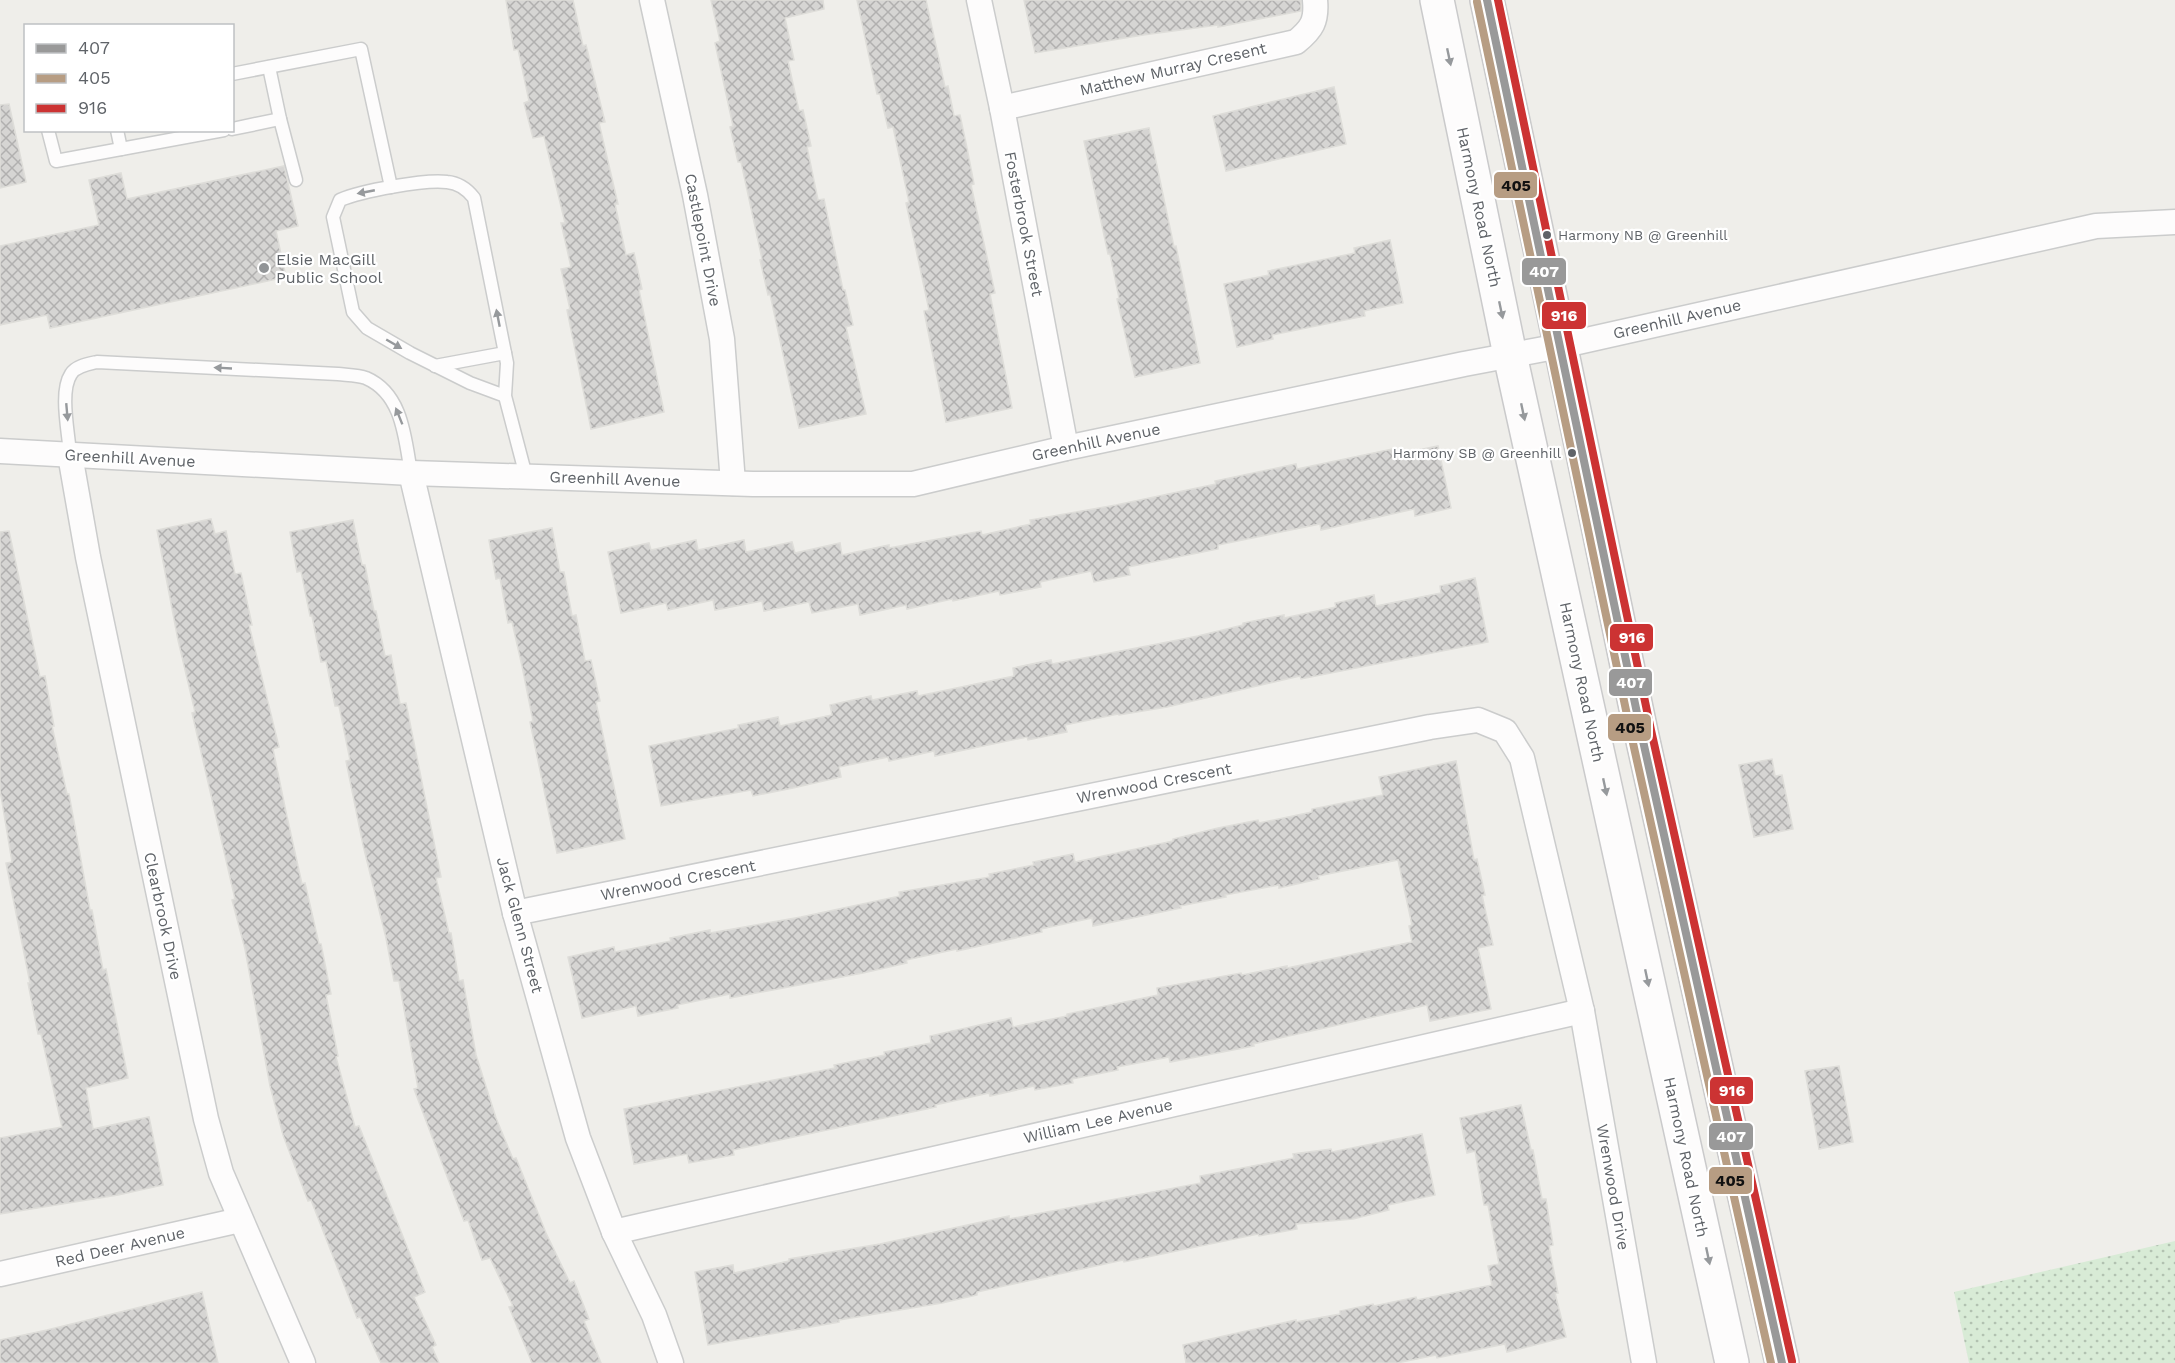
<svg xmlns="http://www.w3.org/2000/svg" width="2175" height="1363" viewBox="0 0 2175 1363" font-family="'Work Sans',sans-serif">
<defs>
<pattern id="park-dots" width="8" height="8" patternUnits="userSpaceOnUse" patternTransform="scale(1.5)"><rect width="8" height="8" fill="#d8ebd6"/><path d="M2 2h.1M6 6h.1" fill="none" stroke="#b2c2b1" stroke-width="1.8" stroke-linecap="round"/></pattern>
<pattern id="building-cross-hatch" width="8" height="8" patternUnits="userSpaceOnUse" patternTransform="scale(1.5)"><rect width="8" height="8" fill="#d6d5d3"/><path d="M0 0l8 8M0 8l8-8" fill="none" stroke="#b1b0af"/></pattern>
</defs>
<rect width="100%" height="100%" fill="#efeeea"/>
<polygon fill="url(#park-dots)" points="2175,1241 2175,1363 1969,1363 1954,1292"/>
<g fill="url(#building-cross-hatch)" stroke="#deddd9" stroke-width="1.5">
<polygon points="506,0 573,0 583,46 586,45 605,122 599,123 618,204 615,204 626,255 634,253 642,289 639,290 664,412 591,429 567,310 570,309 561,269 571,267 561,223 565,223 544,136 533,138 524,103 529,101 518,49 514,50"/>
<polygon points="711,0 823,0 824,9 785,18 794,60 788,61 799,111 803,110 811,146 807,147 818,200 824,199 843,290 845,290 853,325 846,327 866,414 799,428 770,294 768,295 760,260 762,259 741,162 738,162 730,127 733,126 715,43 720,41"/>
<polygon points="857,0 926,0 945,87 948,86 954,116 960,115 967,148 974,184 971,185 995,293 990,294 1012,408 946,422 924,311 929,310 906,203 909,202 893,127 888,128 880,94 877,94"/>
<polygon points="1024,0 1301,0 1301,11 1218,27 1218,25 1143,35 1035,53"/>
<polygon points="1334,87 1346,144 1226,171 1213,116"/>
<polygon points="9,104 26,182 0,188 0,105"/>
<polygon points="1149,128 1174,247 1176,246 1200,363 1135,377 1117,299 1119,298 1110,254 1108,254 1084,141"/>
<polygon points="284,166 298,226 276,231 286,277 50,328 47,315 0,325 0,246 99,225 89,180 121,173 127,199"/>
<polygon points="1390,240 1403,303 1364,311 1365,316 1272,335 1273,339 1237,347 1224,284 1269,275 1268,271 1355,253 1354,248"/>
<polygon points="1438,446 1451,508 1415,516 1414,509 1321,530 1320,524 1218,545 1218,549 1128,567 1130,575 1094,582 1091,571 1040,582 1041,587 1000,595 999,591 953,601 952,599 907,609 906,605 860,615 858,604 812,613 809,602 764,611 762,601 715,610 713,600 668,610 666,603 621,613 608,552 649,543 651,550 696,540 698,550 744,540 746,552 792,542 795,553 840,543 842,555 889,545 889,548 981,531 982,535 1031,524 1030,520 1116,505 1216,484 1215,481 1296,464 1297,469 1392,449 1394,455"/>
<polygon points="211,519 215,534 226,531 235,574 241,573 252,625 249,625 279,747 273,749 286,812 302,884 305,883 319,944 321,944 331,994 326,995 338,1056 336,1057 355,1127 359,1126 425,1292 414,1297 436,1345 432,1347 439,1363 381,1363 360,1317 357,1318 311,1200 308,1201 283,1135 270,1086 245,949 232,900 235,899 192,713 195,712 178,640 157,530"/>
<polygon points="353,520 362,565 365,565 374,611 376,611 385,656 391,655 400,704 406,703 441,877 436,878 449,933 451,933 459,981 463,980 476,1055 496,1118 513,1159 516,1158 546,1233 570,1283 574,1281 589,1319 584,1321 601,1363 532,1363 509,1307 513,1306 490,1258 482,1260 468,1220 464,1221 414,1089 418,1088 399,981 394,981 386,938 363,845 346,761 350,760 339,706 335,706 326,661 321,662 312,616 310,616 301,571 297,572 290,532"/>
<polygon points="552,528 560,572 564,572 572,616 576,615 585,661 591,660 600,701 596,702 625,839 557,853 530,722 533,721 522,666 512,622 508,623 500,578 496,579 489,540"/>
<polygon points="9,531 40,677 45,676 54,726 52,726 67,794 69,794 90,910 92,910 103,970 106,969 128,1078 86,1088 93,1129 149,1117 163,1185 118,1195 0,1214 0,1138 62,1127 41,1034 38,1034 28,983 30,983 6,863 12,862 0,790 0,532"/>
<polygon points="1475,578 1488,642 1301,679 1300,676 1167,707 1119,715 1118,714 1065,725 1067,732 1028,740 1027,737 935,756 934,751 889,761 888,757 839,767 841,777 793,788 753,796 751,790 661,806 649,746 739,728 738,725 778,717 780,726 832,715 830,705 871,696 872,700 917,691 918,696 1014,676 1013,668 1051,660 1052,664 1147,646 1198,636 1243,625 1243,623 1284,615 1284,618 1336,607 1335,603 1374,595 1376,606 1441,593 1440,586"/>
<polygon points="1772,759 1775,776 1782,775 1793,829 1754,837 1739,765"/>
<polygon points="1456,761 1474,860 1477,859 1485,895 1482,895 1493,945 1478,948 1491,1009 1430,1021 1427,1005 1253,1044 1254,1046 1170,1062 1169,1057 1117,1067 1118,1070 1072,1079 1073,1083 1035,1090 1034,1086 990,1096 989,1093 935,1105 936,1107 733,1150 734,1155 689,1163 687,1154 634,1164 624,1109 835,1068 834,1065 885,1055 884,1052 931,1043 930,1036 1011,1018 1013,1027 1067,1016 1067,1014 1158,995 1157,988 1241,973 1242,975 1287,966 1287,968 1412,942 1409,926 1412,925 1398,860 1318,876 1319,879 1279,888 1279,885 1225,895 1226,897 1180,906 1181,908 1093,926 1092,918 1041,929 1042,932 957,951 957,949 906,960 907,963 863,973 730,998 730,994 677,1005 678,1008 638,1016 636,1006 582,1018 568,957 614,947 615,952 671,941 670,938 710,930 710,933 801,917 900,896 899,892 990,877 989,874 1034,865 1033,862 1073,854 1075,862 1173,841 1173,839 1218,828 1258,820 1259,823 1312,812 1312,809 1383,795 1379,777"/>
<polygon points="1839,1066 1853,1142 1819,1149 1805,1071"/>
<polygon points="1521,1105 1531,1150 1533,1150 1542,1199 1546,1199 1553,1245 1549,1246 1558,1293 1555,1293 1566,1337 1507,1352 1505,1344 1437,1358 1436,1355 1397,1363 1186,1363 1183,1345 1296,1320 1296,1322 1340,1314 1340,1311 1373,1304 1374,1306 1416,1297 1417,1300 1492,1285 1488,1266 1499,1264 1488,1205 1484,1205 1475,1151 1467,1153 1460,1118"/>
<polygon points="1422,1134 1435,1195 1388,1205 1389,1210 1353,1219 1296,1224 1297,1229 1259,1236 1258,1234 1124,1262 1123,1260 977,1292 977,1295 942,1303 839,1320 839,1322 708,1345 695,1272 733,1265 734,1273 789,1261 789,1259 880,1244 1009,1216 1009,1219 1201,1183 1200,1176 1294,1158 1293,1154 1331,1149 1332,1152"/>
<polygon points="202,1292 218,1363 0,1363 0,1340 47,1330"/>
</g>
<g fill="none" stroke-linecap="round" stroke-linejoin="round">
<defs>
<g id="lane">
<polyline points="269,67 280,119 296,180"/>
<polyline points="232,74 361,49 391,187"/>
<polyline points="232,129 280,119"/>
<polyline points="48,130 56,161 121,149"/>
<polyline points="117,130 121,149 224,130"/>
<polyline points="435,366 505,353"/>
<path d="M 505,396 L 470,383 L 410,353 L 367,328 L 353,312 L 333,217 L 340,200 C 361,191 425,179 447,182 C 459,183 467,189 474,198 L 507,363 L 505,396 L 526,476"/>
<path d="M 70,455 C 69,434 59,392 71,374 C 76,366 88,364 97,362 L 338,374 C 346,375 358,375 366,378 C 403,394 405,439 411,473"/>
</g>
<g id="street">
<polyline points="652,0 695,195 722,339 733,483"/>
<polyline points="979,0 1002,108 1066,448"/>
<path d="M 1002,108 L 1296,42 C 1312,29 1317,21 1315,0"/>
<polyline points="0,451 411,473 753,484 913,484 1066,448 1464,364 1560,346 2096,226 2175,222"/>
<polyline points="70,455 88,557 206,1119 221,1173 303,1363"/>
<polyline points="411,473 515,913 578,1138 614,1232 654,1315 671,1363"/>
<polyline points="515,913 1430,727 1478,720 1505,731 1522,758 1582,1011 1644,1363"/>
<polyline points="614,1232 1582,1011"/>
<polyline points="0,1274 240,1220"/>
</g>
<g id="secondary">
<polyline points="1437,0 1510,355 1732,1363"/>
<polyline points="1487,0 1547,281 1641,732 1782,1363"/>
</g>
</defs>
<use href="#lane" stroke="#cbcccc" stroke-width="15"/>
<use href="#street" stroke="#cbcccc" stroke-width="27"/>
<use href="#secondary" stroke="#cacacb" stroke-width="36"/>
<use href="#lane" stroke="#fdfcfc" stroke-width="12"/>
<use href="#street" stroke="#fdfcfc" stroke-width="24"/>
<use href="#secondary" stroke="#fdfcfc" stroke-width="33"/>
<defs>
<polyline id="bus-1" points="1487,0 1641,732 1782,1363"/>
<polyline id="bus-2" points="1477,2 1631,734 1771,1363"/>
<polyline id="bus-3" points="1498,0 1651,730 1792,1361"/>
</defs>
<use href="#bus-1" stroke="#fff" stroke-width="12"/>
<use href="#bus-2" stroke="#fff" stroke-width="12"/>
<use href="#bus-3" stroke="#fff" stroke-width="12"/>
<use href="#bus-1" stroke="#999" stroke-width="8"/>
<use href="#bus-2" stroke="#b79d83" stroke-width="8"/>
<use href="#bus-3" stroke="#c33" stroke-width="8"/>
</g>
<defs><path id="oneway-solid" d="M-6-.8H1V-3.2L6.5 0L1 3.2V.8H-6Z" transform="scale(1.5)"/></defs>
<g fill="#96999c">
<use href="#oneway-solid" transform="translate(1449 57) rotate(78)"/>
<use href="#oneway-solid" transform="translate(366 192) rotate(169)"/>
<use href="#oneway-solid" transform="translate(1501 310) rotate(78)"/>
<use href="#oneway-solid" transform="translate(498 318) rotate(-101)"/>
<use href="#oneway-solid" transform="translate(394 344) rotate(30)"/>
<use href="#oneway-solid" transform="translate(223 368) rotate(-177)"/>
<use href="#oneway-solid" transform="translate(67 412) rotate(85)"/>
<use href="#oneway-solid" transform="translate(1523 412) rotate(78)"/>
<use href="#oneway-solid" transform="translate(399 416) rotate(-112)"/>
<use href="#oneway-solid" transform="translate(1605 787) rotate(78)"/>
<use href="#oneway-solid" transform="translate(1647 978) rotate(78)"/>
<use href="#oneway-solid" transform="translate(1708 1256) rotate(78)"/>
</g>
<g fill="#5f6368" stroke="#fff" stroke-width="2">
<circle cx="1547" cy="235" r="5"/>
<circle cx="1572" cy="453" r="5"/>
</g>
<circle fill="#919496" stroke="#fff" stroke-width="2" cx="264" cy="268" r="6"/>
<g text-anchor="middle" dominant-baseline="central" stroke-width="4.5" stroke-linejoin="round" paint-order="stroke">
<g font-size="14" fill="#5f6368" stroke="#fff" text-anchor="start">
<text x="1558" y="235">Harmony NB @ Greenhill</text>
<text x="1561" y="453" text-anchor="end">Harmony SB @ Greenhill</text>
</g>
<g font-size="16" fill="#5f6368" stroke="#fff">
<text transform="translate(1173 69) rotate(-13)">Matthew Murray Cresent</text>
<text transform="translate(1479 207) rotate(78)">Harmony Road North</text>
<text transform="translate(1024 224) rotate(79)">Fosterbrook Street</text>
<text transform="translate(703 240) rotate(79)">Castlepoint Drive</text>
<text transform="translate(1677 319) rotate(-13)">Greenhill Avenue</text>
<text transform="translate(1096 442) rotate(-12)">Greenhill Avenue</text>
<text transform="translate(130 458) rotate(3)">Greenhill Avenue</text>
<text transform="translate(615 479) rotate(2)">Greenhill Avenue</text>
<text transform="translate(1582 682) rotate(78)">Harmony Road North</text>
<text transform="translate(1154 783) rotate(-11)">Wrenwood Crescent</text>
<text transform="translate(678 880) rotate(-11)">Wrenwood Crescent</text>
<text transform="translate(163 916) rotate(78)">Clearbrook Drive</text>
<text transform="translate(520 925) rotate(75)">Jack Glenn Street</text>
<text transform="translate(1098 1121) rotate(-13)">William Lee Avenue</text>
<text transform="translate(1686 1157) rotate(78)">Harmony Road North</text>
<text transform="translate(1613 1187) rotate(80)">Wrenwood Drive</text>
<text transform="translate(120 1247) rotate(-13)">Red Deer Avenue</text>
</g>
<g font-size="16" fill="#5f6368" stroke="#fff" text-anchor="start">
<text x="276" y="259">Elsie MacGill<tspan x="276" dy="18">Public School</tspan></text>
</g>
</g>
<g stroke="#fff" stroke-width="2">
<rect x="1493" y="171" width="45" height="28" rx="6" fill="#b79d83"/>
<rect x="1521" y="257" width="46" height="29" rx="6" fill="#999"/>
<rect x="1541" y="301" width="46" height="29" rx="6" fill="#c33"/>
<rect x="1609" y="623" width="45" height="29" rx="6" fill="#c33"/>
<rect x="1608" y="668" width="45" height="29" rx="6" fill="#999"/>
<rect x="1607" y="713" width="45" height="29" rx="6" fill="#b79d83"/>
<rect x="1709" y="1076" width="45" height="29" rx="6" fill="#c33"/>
<rect x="1708" y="1122" width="46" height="29" rx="6" fill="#999"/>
<rect x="1708" y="1166" width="45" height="29" rx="6" fill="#b79d83"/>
</g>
<g font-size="16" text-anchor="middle" font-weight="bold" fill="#fff">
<text x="1544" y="277">407</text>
<text x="1564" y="321">916</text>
<text x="1632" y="643">916</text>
<text x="1631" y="688">407</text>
<text x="1732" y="1096">916</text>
<text x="1731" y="1142">407</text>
</g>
<g font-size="16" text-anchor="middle" font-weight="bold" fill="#111">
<text x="1516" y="191">405</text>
<text x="1630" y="733">405</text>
<text x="1730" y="1186">405</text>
</g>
<rect x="24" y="24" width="210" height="108" fill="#ffffff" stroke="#bfc1c3" stroke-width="1.5"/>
<rect x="36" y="44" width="30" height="9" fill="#999999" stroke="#bfc1c3" stroke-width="1.5"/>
<text x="78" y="54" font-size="18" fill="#5f6368">407</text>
<rect x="36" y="74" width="30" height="9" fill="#b79d83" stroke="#bfc1c3" stroke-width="1.5"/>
<text x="78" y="84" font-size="18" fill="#5f6368">405</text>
<rect x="36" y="104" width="30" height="9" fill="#cc3333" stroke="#bfc1c3" stroke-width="1.5"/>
<text x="78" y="114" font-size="18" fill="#5f6368">916</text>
</svg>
